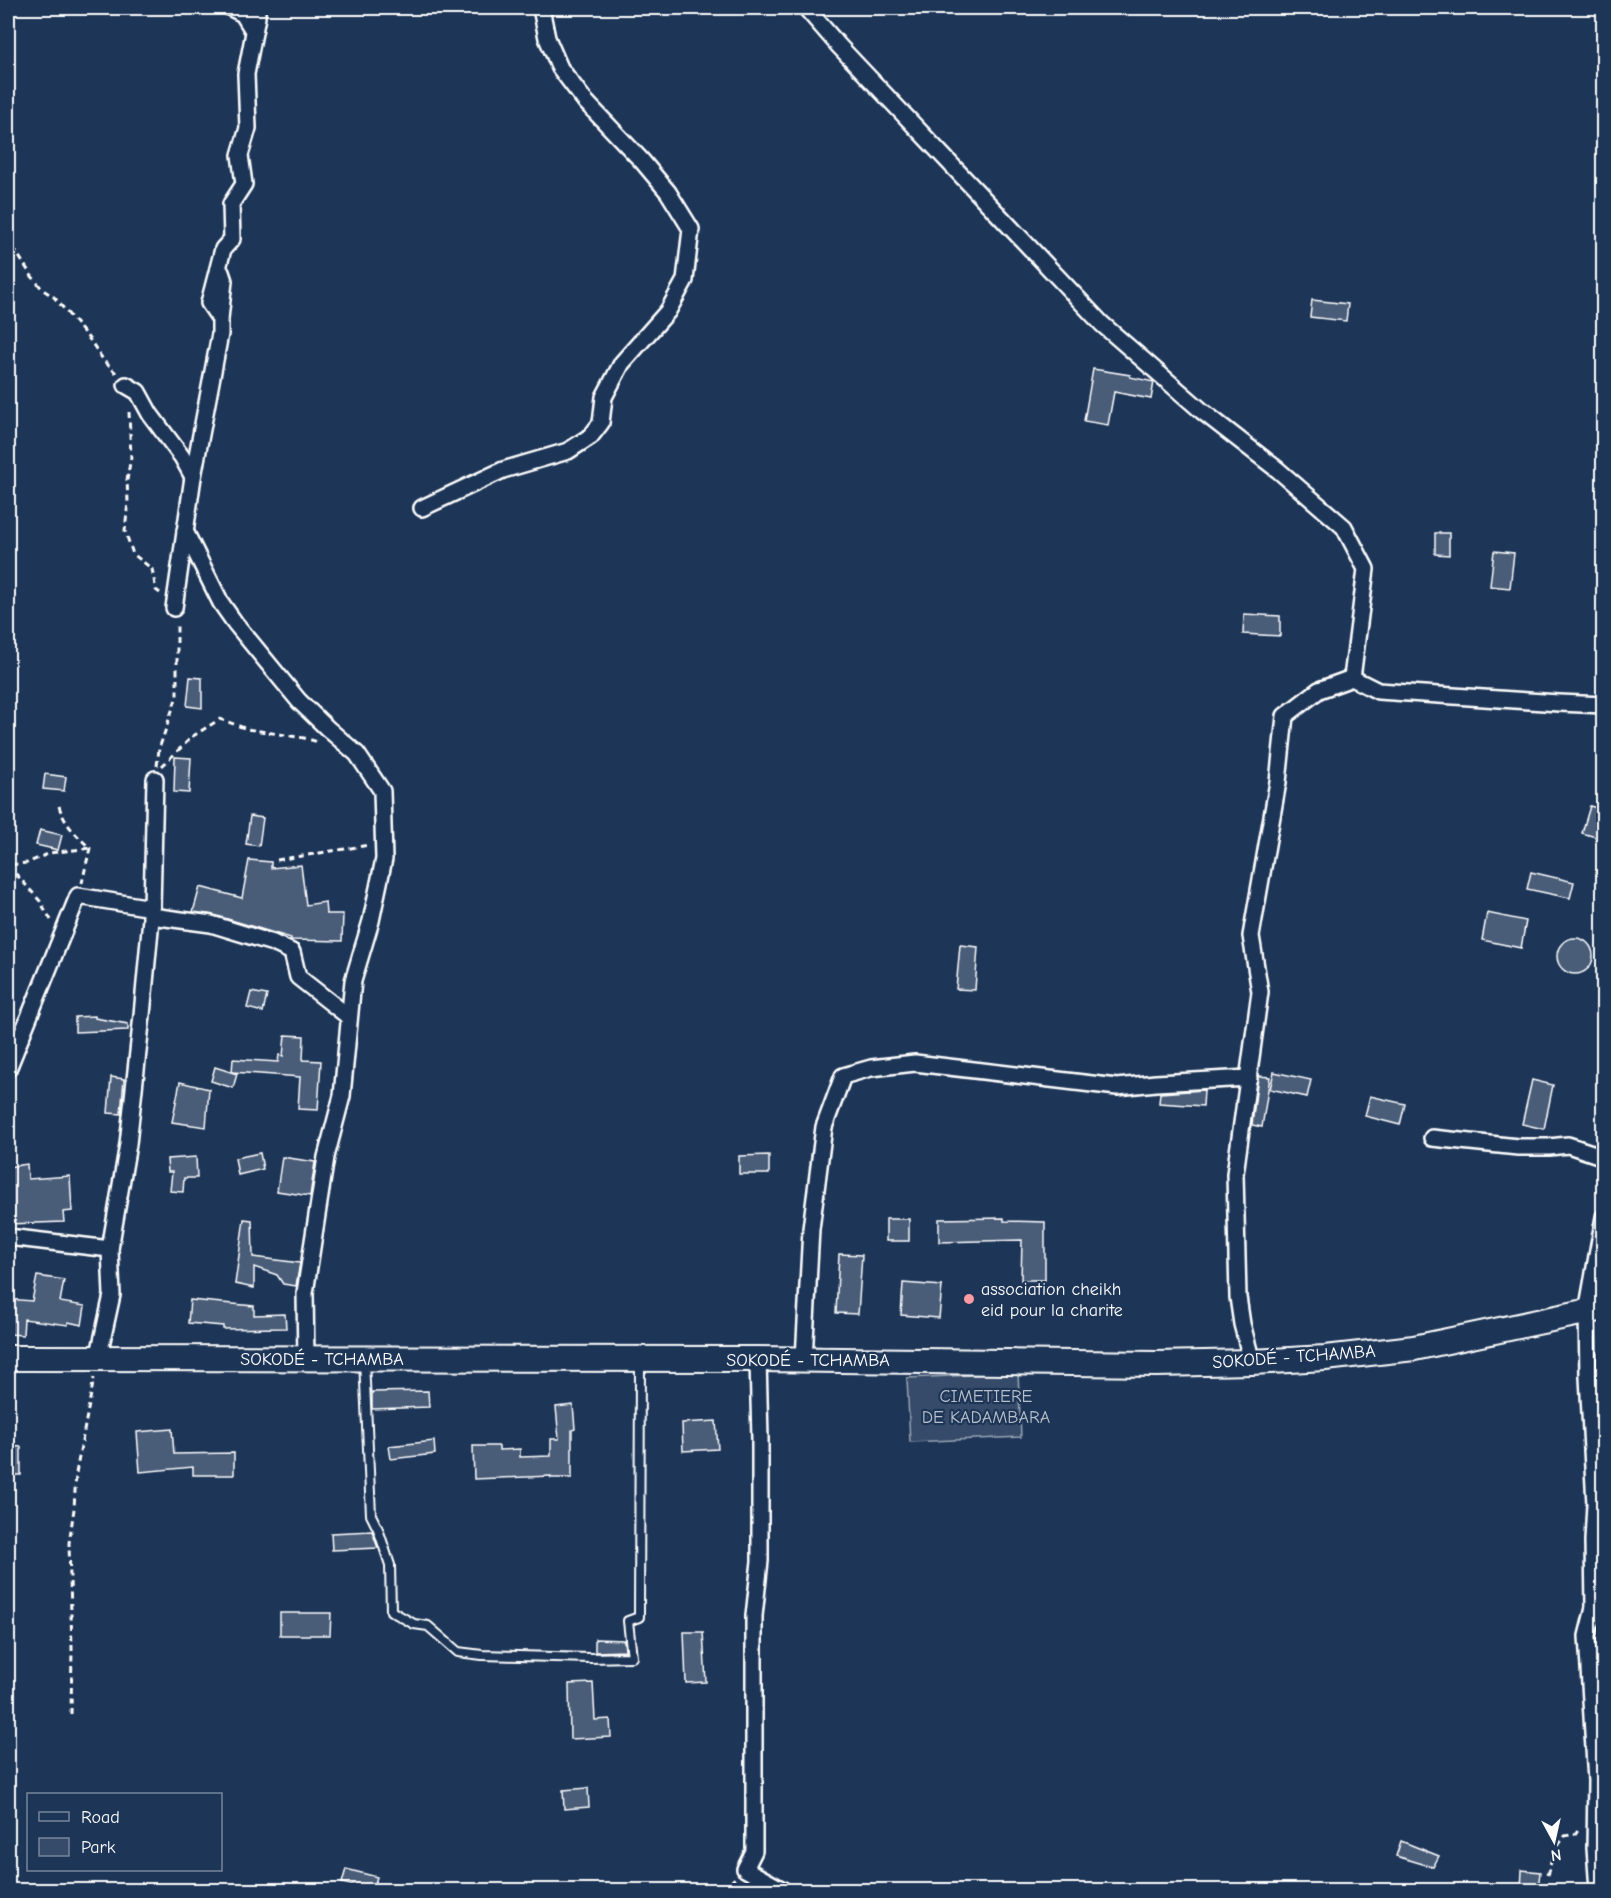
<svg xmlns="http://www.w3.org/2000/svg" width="1611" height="1898" viewBox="0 0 1611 1898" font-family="'Comic Neue',sans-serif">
<rect width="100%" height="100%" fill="#1d3557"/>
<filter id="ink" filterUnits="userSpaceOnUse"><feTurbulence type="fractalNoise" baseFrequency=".0167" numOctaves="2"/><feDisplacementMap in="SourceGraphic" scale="12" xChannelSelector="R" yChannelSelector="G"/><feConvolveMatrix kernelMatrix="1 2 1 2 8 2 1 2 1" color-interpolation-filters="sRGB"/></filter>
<g filter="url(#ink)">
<polygon fill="#364b69" stroke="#9aa5b4" stroke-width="1.5" points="1018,1373 1021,1437 910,1442 907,1378"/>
<g fill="#4a5d79" stroke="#fff" stroke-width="1.5">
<polygon points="1312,300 1348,304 1346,321 1310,317"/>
<polygon points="1093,369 1130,375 1130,377 1154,382 1151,399 1114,392 1108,425 1084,421"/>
<polygon points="1435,533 1449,533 1449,555 1435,554"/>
<polygon points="1494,551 1514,553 1510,588 1490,586"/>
<polygon points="1244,614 1280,616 1280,636 1243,634"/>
<polygon points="190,677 202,678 202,708 187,706"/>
<polygon points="175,757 191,758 189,793 174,792"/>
<polygon points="45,774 66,777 64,791 43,789"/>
<polygon points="1590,806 1604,810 1604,822 1599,838 1582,833"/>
<polygon points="250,816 263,818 259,846 246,844"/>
<polygon points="40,830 62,835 58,850 36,845"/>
<polygon points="249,860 271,862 271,868 301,865 306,905 325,902 326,914 343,914 342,941 291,940 291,938 214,915 193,912 200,887 242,898"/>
<polygon points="1531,872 1574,882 1570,898 1527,889"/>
<polygon points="1487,913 1526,921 1521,948 1482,940"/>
<circle cx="1575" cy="956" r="18"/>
<polygon points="960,945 978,947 975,990 956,989"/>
<polygon points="251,992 267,995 263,1012 247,1008"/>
<polygon points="95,1016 95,1018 128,1024 128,1030 75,1032 75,1017"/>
<polygon points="285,1035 304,1036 303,1060 321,1061 318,1110 298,1109 300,1077 232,1072 233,1059 278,1062 279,1055 283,1056"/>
<polygon points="215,1067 237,1074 233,1088 211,1081"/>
<polygon points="1274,1072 1311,1080 1307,1097 1270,1089"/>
<polygon points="1258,1076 1270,1077 1262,1127 1252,1125"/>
<polygon points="111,1077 124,1079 121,1114 108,1113"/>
<polygon points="1532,1080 1553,1085 1544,1129 1522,1124"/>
<polygon points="180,1082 209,1089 206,1127 172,1122"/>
<polygon points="1204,1090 1203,1106 1159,1103 1160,1093"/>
<polygon points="1370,1096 1405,1104 1400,1125 1365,1116"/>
<polygon points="260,1153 263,1169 238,1175 235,1158"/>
<polygon points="769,1155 769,1174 739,1174 739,1156"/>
<polygon points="196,1157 197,1178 184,1178 183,1192 170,1191 172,1172 168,1172 167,1159"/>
<polygon points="282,1157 315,1162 310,1196 277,1191"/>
<polygon points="27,1164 28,1179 70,1176 72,1211 63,1212 64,1222 8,1224 8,1167"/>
<polygon points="1004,1218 1004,1221 1045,1222 1045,1280 1021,1280 1022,1240 939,1242 939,1219"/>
<polygon points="244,1219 252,1220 253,1257 300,1263 296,1286 283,1284 277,1275 254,1267 254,1288 235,1284"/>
<rect x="886" y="1219" width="23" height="22"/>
<polygon points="839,1254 862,1255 858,1314 836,1313"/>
<polygon points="37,1276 64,1280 60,1302 85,1306 82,1325 68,1322 68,1325 24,1319 23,1335 8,1334 8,1299 32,1301"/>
<polygon points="903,1283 942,1286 939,1318 901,1315"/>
<polygon points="190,1300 254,1306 254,1315 285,1314 286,1328 223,1329 223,1326 188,1323"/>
<polygon points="428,1391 429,1407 372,1409 372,1392"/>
<polygon points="573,1405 575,1429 572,1430 572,1478 551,1478 551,1476 474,1479 473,1446 499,1446 499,1450 520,1449 520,1457 551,1456 551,1439 559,1439 556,1407"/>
<polygon points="716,1421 718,1449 683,1451 682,1423"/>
<polygon points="172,1429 174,1454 234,1453 234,1475 193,1475 193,1467 140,1472 137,1432"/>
<polygon points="434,1441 435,1454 391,1459 389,1446"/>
<polygon points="8,1446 21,1447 21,1475 8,1475"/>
<polygon points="372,1531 378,1548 332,1550 331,1533"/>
<polygon points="280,1613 331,1613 330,1635 280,1635"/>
<polygon points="684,1632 703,1632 706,1682 686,1683"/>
<polygon points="595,1639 624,1640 625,1651 595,1652"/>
<polygon points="593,1683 595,1720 610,1719 611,1737 570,1739 569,1684"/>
<polygon points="588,1788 589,1807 564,1809 563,1790"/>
<polygon points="1401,1841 1439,1856 1433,1867 1396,1856"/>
<polygon points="346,1869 377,1877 373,1890 342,1883"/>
<polygon points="1522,1870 1540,1872 1538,1890 1521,1890"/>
</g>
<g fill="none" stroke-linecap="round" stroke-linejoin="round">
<defs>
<polyline id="service" points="364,1360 371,1515 378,1529 390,1565 391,1611 414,1624 428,1626 458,1652 482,1655 590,1658 632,1657 628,1621 639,1617 640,1362"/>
<g id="minor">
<polyline points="231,8 243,14 254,32"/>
<polyline points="806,8 839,46 1102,324 1202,411 1278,470 1344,527 1366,569 1352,678"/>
<polyline points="220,319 224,281 221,272"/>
<polyline points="126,385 138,392 150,414 182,457 193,477"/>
<polyline points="422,508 503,470 568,451 591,436 601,423 604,397 622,363 668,311 685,280 691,229 668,192 642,161 585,101 560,68 547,38 541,8"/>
<polyline points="185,531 221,603 235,623 299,701 327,728 357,754 382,791 384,859 371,921 353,981 342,1096 326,1157 305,1293 306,1359"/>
<polyline points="174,608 193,477 220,334 220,319 209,303 223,249 232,239 231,204 244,184 240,155 248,128 246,74 257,17 257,8"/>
<polyline points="151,916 211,924 273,943 292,952 298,977 349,1017"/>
<polyline points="8,1069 78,896 152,908"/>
<polyline points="1432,1138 1518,1147 1549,1147 1568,1145 1604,1157"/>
<polyline points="8,1237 110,1249"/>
<polyline points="98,1359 112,1295 110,1249 128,1144 142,1015 152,908 155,779"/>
<polyline points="758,1359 760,1439 760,1561 754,1616 754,1851 745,1869 783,1890"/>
<polyline points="804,1359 811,1229 824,1127 843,1076 871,1068 915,1063 1117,1087 1156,1083 1249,1078"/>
<polyline points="1252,1362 1242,1324 1238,1297 1235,1174 1260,992 1251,936 1278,782 1285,716 1319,690 1352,678 1378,691 1559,703 1604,705"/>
<polyline points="1594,1608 1593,1541 1595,1504 1588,1377 1587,1312 1604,1217"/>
<polyline points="1598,1890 1595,1848 1596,1781 1587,1636 1594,1608 1601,1605"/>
</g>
<polyline id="primary" points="8,1358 758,1359 1156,1364 1252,1362 1325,1358 1414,1348 1604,1308"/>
</defs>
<use href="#service" stroke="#fff" stroke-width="12"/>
<use href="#minor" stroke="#fff" stroke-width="20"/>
<use href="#primary" stroke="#fff" stroke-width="28"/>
<g stroke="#fff" stroke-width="3" stroke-dasharray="6 4.5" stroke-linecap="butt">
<polyline points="8,228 11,244 31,275 43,290 54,297 90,340 104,361 116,373"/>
<polyline points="129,412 131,457 127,480 128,502 125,531 133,554 152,569 156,590 160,593"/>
<polyline points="157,766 159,749 177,696 177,622"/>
<polyline points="162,766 193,736 220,719 247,729 304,738 318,742"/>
<path d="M 59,806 C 64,824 77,836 90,848 L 82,883"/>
<polyline points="277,860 369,845"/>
<polyline points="51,920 40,901 8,865 27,863 50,853 90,848"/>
<polyline points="71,1714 72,1648 69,1543 74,1509 76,1473 94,1378"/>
<polyline points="1547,1875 1555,1850 1565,1836 1575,1834 1579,1828"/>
<polyline points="723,1890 735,1878"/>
</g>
<use href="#service" stroke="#1d3557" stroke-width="8"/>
<use href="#minor" stroke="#1d3557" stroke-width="15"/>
<use href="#primary" stroke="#1d3557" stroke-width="24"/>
</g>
</g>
<circle fill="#ff9aa2" stroke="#1d3557" stroke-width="2" cx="969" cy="1299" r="6"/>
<g text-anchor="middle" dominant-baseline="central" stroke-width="4.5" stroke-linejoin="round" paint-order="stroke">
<g font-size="18" fill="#fff" stroke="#1d3557" text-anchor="start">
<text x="981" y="1289">association cheikh<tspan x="981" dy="21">eid pour la charite</tspan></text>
</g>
<g font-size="18" fill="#fff" stroke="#1d3557">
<text transform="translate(1294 1357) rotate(-4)">SOKODÉ - TCHAMBA</text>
<text x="322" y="1359">SOKODÉ - TCHAMBA</text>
<text x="808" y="1360">SOKODÉ - TCHAMBA</text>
</g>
<g font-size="18" fill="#b9c0ca" stroke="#1d3557">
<text x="986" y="1396">CIMETIERE<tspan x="986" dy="21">DE KADAMBARA</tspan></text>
</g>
</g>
<rect width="1611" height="1898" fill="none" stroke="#1d3557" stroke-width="30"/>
<rect x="15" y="15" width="1581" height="1868" fill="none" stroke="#fff" stroke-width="2" filter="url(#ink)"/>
<rect x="27" y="1793" width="195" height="78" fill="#1d3557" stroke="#77869a" stroke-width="1.5"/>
<rect x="39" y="1812" width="30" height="9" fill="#1d3557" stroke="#77869a" stroke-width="1.5"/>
<text x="81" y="1823" font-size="18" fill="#ffffff">Road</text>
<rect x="39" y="1838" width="30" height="18" fill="#364b69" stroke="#77869a" stroke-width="1.5"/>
<text x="81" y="1853" font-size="18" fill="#ffffff">Park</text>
<g transform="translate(1554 1841) rotate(172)" stroke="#1d3557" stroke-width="4.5" paint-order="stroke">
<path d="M0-4.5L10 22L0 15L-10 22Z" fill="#ffffff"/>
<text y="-9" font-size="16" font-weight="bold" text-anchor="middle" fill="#ffffff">N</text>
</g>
</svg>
